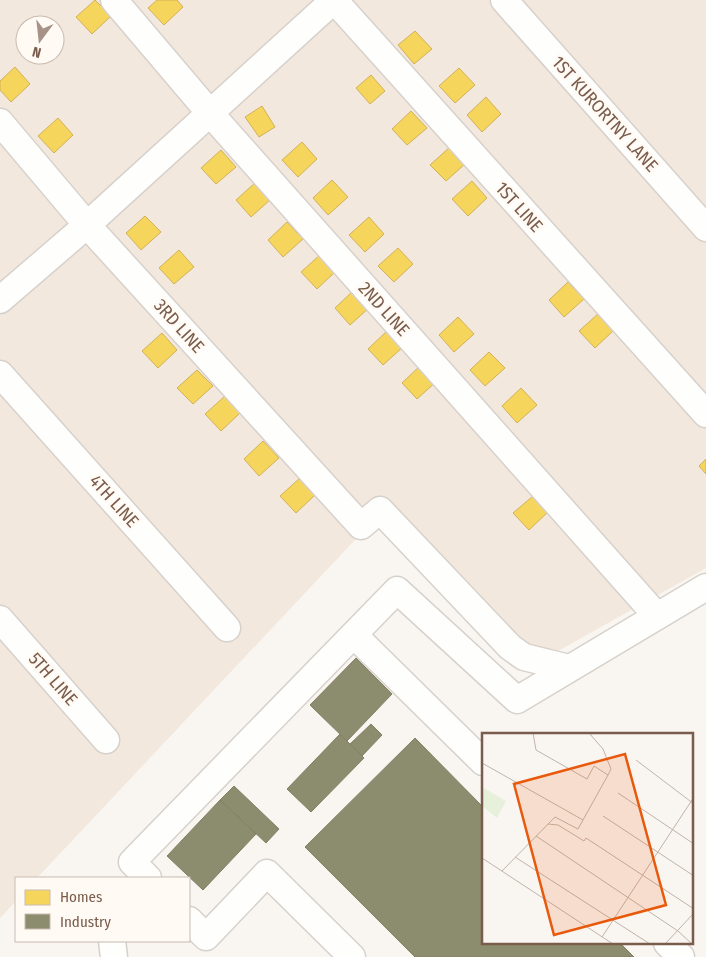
<svg xmlns="http://www.w3.org/2000/svg" width="706" height="957" viewBox="0 0 706 957" font-family="'Fira Sans Condensed',sans-serif">
<rect width="100%" height="100%" fill="#f9f5f0"/>
<path fill="#f2e8de" fill-rule="evenodd" d="M 0,0 L 706,0 L 706,568 L 535,664 L 384,509 L 37,878 L 16,878 L 16,901 L 0,918 ZM 25,25 L 55,25 L 55,55 L 25,55 Z"/>
<g fill="#f6d55c" stroke="#d1b158">
<polygon points="95,0 111,16 92,34 76,17"/>
<polygon points="157,0 177,0 183,7 164,25 148,8"/>
<polygon points="415,31 432,49 414,64 398,45"/>
<polygon points="15,67 30,84 11,102 0,90 0,81"/>
<polygon points="459,68 475,85 455,103 439,86"/>
<polygon points="371,75 385,91 370,104 356,88"/>
<polygon points="486,97 501,114 482,132 467,115"/>
<polygon points="262,106 275,127 259,137 245,117"/>
<polygon points="411,111 427,128 407,145 392,129"/>
<polygon points="58,118 73,135 54,153 38,136"/>
<polygon points="302,142 317,159 298,177 282,160"/>
<polygon points="450,147 465,164 446,181 430,165"/>
<polygon points="221,150 236,167 216,184 201,168"/>
<polygon points="332,180 348,197 328,215 313,198"/>
<polygon points="472,181 487,198 468,216 452,199"/>
<polygon points="256,182 271,199 251,217 236,200"/>
<polygon points="145,216 161,232 141,250 126,233"/>
<polygon points="369,217 384,234 365,252 349,235"/>
<polygon points="287,222 303,239 283,257 268,240"/>
<polygon points="398,248 413,264 394,282 378,266"/>
<polygon points="179,250 194,267 174,284 159,268"/>
<polygon points="321,254 336,271 317,289 301,272"/>
<polygon points="568,282 584,299 564,317 549,300"/>
<polygon points="354,290 370,307 350,325 335,308"/>
<polygon points="599,313 614,330 595,348 579,331"/>
<polygon points="458,317 474,334 454,352 439,335"/>
<polygon points="387,331 403,347 383,365 368,349"/>
<polygon points="162,333 177,350 158,368 142,351"/>
<polygon points="489,352 505,368 485,386 470,370"/>
<polygon points="421,365 437,381 417,399 402,383"/>
<polygon points="197,370 213,386 193,404 177,388"/>
<polygon points="521,388 537,405 517,423 502,406"/>
<polygon points="225,396 240,413 221,431 205,414"/>
<polygon points="263,441 279,458 259,476 244,459"/>
<polygon points="706,459 706,474 699,466"/>
<polygon points="300,478 315,495 296,513 280,496"/>
<polygon points="533,496 548,512 529,530 513,513"/>
</g>
<g fill="#8c8c6e" stroke="#877e64">
<polygon points="356,658 392,694 347,741 310,705"/>
<polygon points="371,724 382,735 362,756 350,744"/>
<polygon points="340,734 364,758 311,812 287,789"/>
<polygon points="415,738 483,807 483,943 620,943 634,957 415,957 305,847"/>
<polygon points="234,786 279,829 266,843 220,800"/>
<polygon points="220,800 256,834 203,890 167,856"/>
</g>
<g fill="none" stroke-linecap="round" stroke-linejoin="round">
<defs>
<g id="minor">
<polyline points="114,0 209,112 657,616"/>
<polyline points="334,0 706,414"/>
<polyline points="504,0 706,228"/>
<polyline points="0,122 87,225 361,526 380,510 510,647 524,657 569,668"/>
<polyline points="0,300 87,225 334,0"/>
<polyline points="0,374 227,628"/>
<polyline points="0,619 106,740"/>
<polyline points="354,635 483,762"/>
<polyline points="148,878 132,862 397,590 517,700 706,587"/>
<polyline points="189,920 206,937 267,873 352,957"/>
<polyline points="112,941 114,957"/>
<polyline points="667,943 681,957"/>
</g>
</defs>
<use href="#minor" stroke="#d7d1cb" stroke-width="29"/>
<use href="#minor" stroke="#fefefd" stroke-width="26"/>
</g>
<g text-anchor="middle" dominant-baseline="central" stroke-width="5" stroke-linejoin="round" paint-order="stroke">
<g font-size="18" fill="#7a5c4d" stroke="#fffaf3">
<text transform="translate(605 114) rotate(48)">1ST KURORTNY LANE</text>
<text transform="translate(519 207) rotate(48)">1ST LINE</text>
<text transform="translate(384 309) rotate(48)">2ND LINE</text>
<text transform="translate(179 326) rotate(48)">3RD LINE</text>
<text transform="translate(114 501) rotate(48)">4TH LINE</text>
<text transform="translate(53 679) rotate(49)">5TH LINE</text>
</g>
</g>
<g transform="translate(482 733)">
<rect width="211" height="211" fill="#f9f5f0"/>
<path d="M 0,54 L 24,68 L 15,85 L 0,73 Z" fill="#e7f0db"/>
<path fill="none" stroke="#c2b3aa" stroke-width="1" d="M 107,0 L 121,16 L 129,36 L 126,42M 154,27 L 212,71M 0,30 L 101,87M 136,60 L 212,111M 121,83 L 212,143M 66,91 L 76,92 L 102,108 L 104,105 L 212,176M 54,103 L 196,198 L 210,211M 33,124 L 168,211M 0,125 L 131,211M 20,138 L 73,84 L 96,96 L 126,42 L 112,33 L 105,46 L 54,17 L 51,0M 120,204 L 212,64M 183,211 L 212,180"/>
<path fill="#e8590c" fill-opacity="0.15" stroke="#e8590c" stroke-width="2.5" d="M 143,21 L 184,172 L 72,202 L 32,51 Z"/>
<rect width="211" height="211" fill="none" stroke="#7a5c4d" stroke-width="2.5"/>
</g>
<rect x="15" y="877" width="175" height="65" fill="#fffaf3" stroke="#cabbb1"/>
<rect x="25" y="890" width="25" height="15" fill="#f6d55c" stroke="#cabbb1"/>
<text x="60" y="902" font-size="15" fill="#7a5c4d">Homes</text>
<rect x="25" y="914" width="25" height="15" fill="#8c8c6e" stroke="#cabbb1"/>
<text x="60" y="927" font-size="15" fill="#7a5c4d">Industry</text>
<g transform="translate(40 40) rotate(195)"><circle r="24" fill="#fffaf3" stroke="#cabbb1"/>
<path d="M0-4L9 19L0 12L-9 19Z" fill="#a69286"/>
<text y="-8" font-size="14" font-weight="bold" text-anchor="middle" fill="#7a5c4d">N</text>
</g>
</svg>
